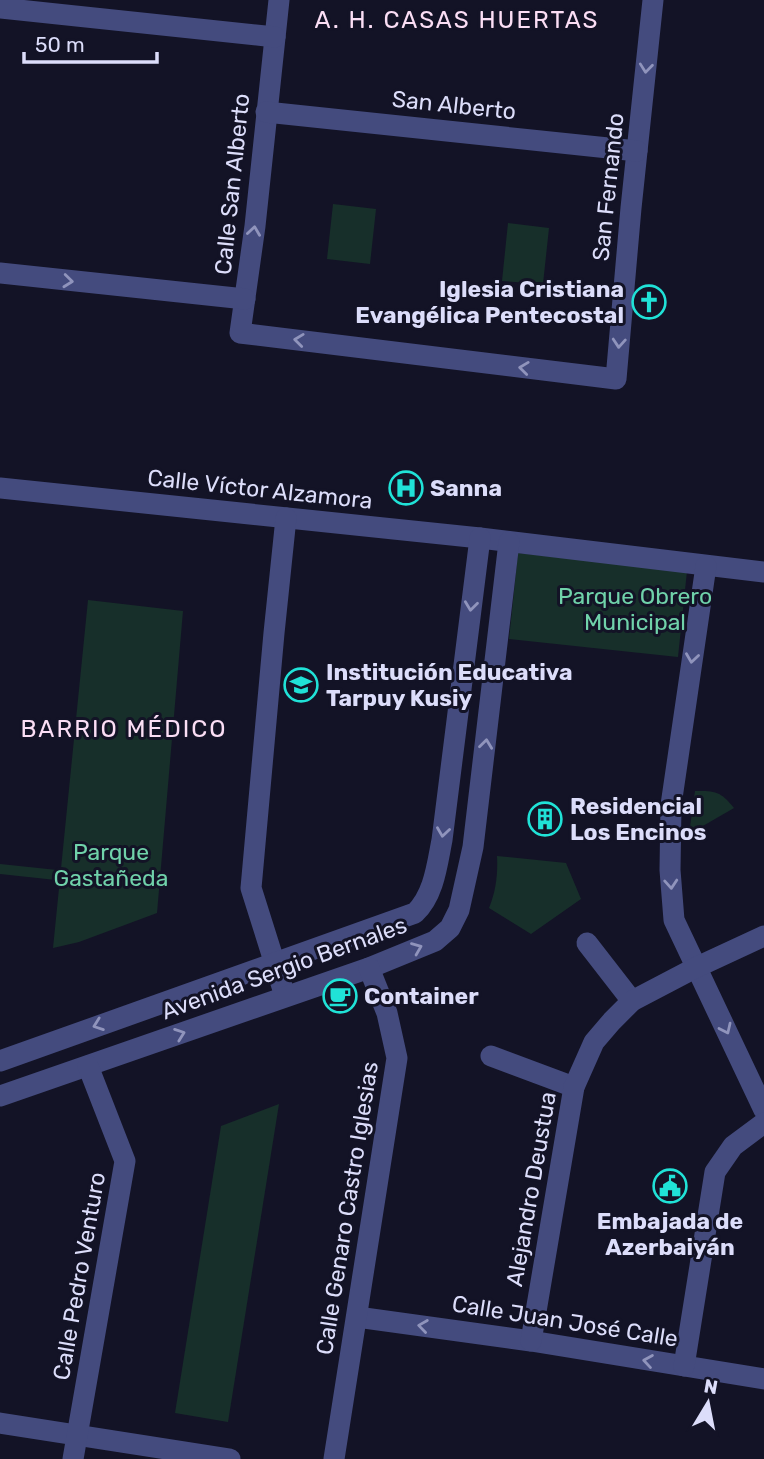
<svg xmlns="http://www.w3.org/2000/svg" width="764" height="1459" viewBox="0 0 764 1459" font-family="Rubik,sans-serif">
<rect width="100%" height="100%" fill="#131326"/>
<g fill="#172f2a">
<polygon points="333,204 376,209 370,264 327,259"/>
<polygon points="508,223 549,228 543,284 502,281"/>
<polygon points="518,553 687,571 678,657 509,639"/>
<polygon points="88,600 183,611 157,913 79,942 53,948"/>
<path d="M 695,791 C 716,791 720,791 734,808 L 689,834 Z"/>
<path d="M 497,856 L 566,863 L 581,899 L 531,934 L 489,908 C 496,891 498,874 497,856 Z"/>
<polygon points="0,864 57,870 56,880 0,874"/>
<polygon points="279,1104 228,1422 175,1413 221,1126"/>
</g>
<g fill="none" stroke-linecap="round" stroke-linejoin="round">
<g stroke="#444b7e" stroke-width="21">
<polyline points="279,0 255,226 240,333 616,379 631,208 653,0"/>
<polyline points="0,8 275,37"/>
<polyline points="266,112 637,151"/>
<polyline points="0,273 245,299"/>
<polyline points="0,488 480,538 764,572"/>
<polyline points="706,566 671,805 670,870 674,920 764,1110"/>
<polyline points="587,943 632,1001"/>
<polyline points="285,996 251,888 274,633 286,518"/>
<polyline points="491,1056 574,1087"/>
<path d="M 0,1061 L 415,913 C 434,895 437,865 442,840 L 480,538"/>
<polyline points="0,1096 369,968 435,941 450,928 459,910 473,847 509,542"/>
<polyline points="357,1317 531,1341 764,1379"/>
<polyline points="531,1341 574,1087 594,1042 612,1021 632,1001 695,968 764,936"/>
<polyline points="684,1366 715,1172 733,1146 764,1123"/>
<polyline points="0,1423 230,1459"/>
<polyline points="73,1459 125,1161 88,1066"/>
<polyline points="334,1459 397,1058 387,1013 369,968"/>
</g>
</g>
<defs><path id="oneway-chevron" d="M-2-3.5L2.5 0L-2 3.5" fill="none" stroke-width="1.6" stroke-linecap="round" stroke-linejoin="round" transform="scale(1.75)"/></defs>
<g stroke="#9094bc">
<use href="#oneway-chevron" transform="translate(646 68) rotate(96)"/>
<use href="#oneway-chevron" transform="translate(254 231) rotate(-82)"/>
<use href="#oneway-chevron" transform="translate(68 281) rotate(6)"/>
<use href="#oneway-chevron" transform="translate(299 340) rotate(-173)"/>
<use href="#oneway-chevron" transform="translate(619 343) rotate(94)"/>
<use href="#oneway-chevron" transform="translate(524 368) rotate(-173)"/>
<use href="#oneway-chevron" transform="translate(471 606) rotate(97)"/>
<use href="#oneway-chevron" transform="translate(692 658) rotate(98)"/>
<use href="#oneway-chevron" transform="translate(486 744) rotate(-83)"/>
<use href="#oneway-chevron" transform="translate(443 832) rotate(98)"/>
<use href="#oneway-chevron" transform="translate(671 884) rotate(86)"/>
<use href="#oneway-chevron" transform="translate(417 948) rotate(-22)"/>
<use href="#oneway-chevron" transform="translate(98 1025) rotate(160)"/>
<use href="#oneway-chevron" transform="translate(726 1029) rotate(65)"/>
<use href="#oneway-chevron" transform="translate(180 1034) rotate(-20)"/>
<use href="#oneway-chevron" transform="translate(423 1326) rotate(-172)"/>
<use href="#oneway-chevron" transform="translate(648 1361) rotate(-171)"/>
</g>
<defs>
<symbol id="church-ring" viewBox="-11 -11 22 22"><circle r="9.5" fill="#131326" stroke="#20e2d7" stroke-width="1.5"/><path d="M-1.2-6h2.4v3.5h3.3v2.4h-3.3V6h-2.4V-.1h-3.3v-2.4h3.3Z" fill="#20e2d7"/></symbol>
<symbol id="hospital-ring" viewBox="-11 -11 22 22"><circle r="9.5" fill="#131326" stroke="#20e2d7" stroke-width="1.5"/><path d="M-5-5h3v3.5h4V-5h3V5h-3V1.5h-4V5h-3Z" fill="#20e2d7"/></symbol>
<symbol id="school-ring" viewBox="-11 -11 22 22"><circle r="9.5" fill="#131326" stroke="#20e2d7" stroke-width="1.5"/><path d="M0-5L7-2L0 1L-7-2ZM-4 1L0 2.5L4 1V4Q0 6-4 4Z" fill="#20e2d7"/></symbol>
<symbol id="building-ring" viewBox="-11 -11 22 22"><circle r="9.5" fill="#131326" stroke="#20e2d7" stroke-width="1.5"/><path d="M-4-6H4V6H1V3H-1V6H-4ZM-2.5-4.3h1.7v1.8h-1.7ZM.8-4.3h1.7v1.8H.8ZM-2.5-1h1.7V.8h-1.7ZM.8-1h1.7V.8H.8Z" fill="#20e2d7"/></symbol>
<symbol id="cafe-ring" viewBox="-11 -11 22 22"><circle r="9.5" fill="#131326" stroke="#20e2d7" stroke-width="1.5"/><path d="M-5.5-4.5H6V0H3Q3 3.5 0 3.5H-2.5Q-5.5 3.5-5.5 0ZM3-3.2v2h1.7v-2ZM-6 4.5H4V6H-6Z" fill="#20e2d7"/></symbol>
<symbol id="civic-ring" viewBox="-11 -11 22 22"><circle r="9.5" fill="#131326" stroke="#20e2d7" stroke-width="1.5"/><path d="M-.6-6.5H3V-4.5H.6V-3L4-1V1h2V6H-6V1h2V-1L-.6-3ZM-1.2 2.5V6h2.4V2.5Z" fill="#20e2d7"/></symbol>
</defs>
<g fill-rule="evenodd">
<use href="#church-ring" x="630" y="283" width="38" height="38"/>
<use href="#hospital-ring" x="387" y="469" width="38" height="38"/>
<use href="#school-ring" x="282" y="666" width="38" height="38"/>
<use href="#building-ring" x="526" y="800" width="38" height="38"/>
<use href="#cafe-ring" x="321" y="977" width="38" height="38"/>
<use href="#civic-ring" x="651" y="1167" width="38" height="38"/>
</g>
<g text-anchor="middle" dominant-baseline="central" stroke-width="6" stroke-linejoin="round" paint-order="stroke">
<g font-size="23" fill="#dcddfa" stroke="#131326">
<text transform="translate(454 105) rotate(6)">San Alberto</text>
<text transform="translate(232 184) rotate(-84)">Calle San Alberto</text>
<text transform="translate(608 187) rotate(-84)">San Fernando</text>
<text transform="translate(260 489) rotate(6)">Calle Víctor Alzamora</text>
<text transform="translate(284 968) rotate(-20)">Avenida Sergio Bernales</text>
<text transform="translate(531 1189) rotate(-80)">Alejandro Deustua</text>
<text transform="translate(347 1208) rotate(-81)">Calle Genaro Castro Iglesias</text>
<text transform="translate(79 1276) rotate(-80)">Calle Pedro Venturo</text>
<text transform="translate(565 1321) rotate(9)">Calle Juan José Calle</text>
</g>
<g font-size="23" font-weight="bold" fill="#dcddfa" stroke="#131326" text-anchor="start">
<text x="624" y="289" text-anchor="end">Iglesia Cristiana<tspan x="624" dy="26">Evangélica Pentecostal</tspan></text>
<text x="430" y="488">Sanna</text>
<text x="326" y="672">Institución Educativa<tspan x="326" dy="26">Tarpuy Kusiy</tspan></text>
<text x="570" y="806">Residencial<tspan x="570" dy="26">Los Encinos</tspan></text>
<text x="364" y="996">Container</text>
<text x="670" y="1221" text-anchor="middle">Embajada de<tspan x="670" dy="26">Azerbaiyán</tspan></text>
</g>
<g font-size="23" fill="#70d2aa" stroke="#131326">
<text x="635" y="596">Parque Obrero<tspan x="635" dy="26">Municipal</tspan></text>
<text x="111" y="852">Parque<tspan x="111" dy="26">Gastañeda</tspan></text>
</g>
<g font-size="24" letter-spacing="2" fill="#fbdef5" stroke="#131326">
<text x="457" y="20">A. H. CASAS HUERTAS</text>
<text x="124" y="729">BARRIO MÉDICO</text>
</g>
</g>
<g transform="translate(708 1403) rotate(10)" stroke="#131326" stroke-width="5" paint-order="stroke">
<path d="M0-5L12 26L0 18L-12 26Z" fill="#dcddfa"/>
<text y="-10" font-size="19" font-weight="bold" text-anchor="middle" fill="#dcddfa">N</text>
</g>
<path d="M24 52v10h133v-10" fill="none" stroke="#dcddfa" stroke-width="3.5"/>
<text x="35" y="52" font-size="21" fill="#dcddfa" stroke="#131326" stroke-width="5" paint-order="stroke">50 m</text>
</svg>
